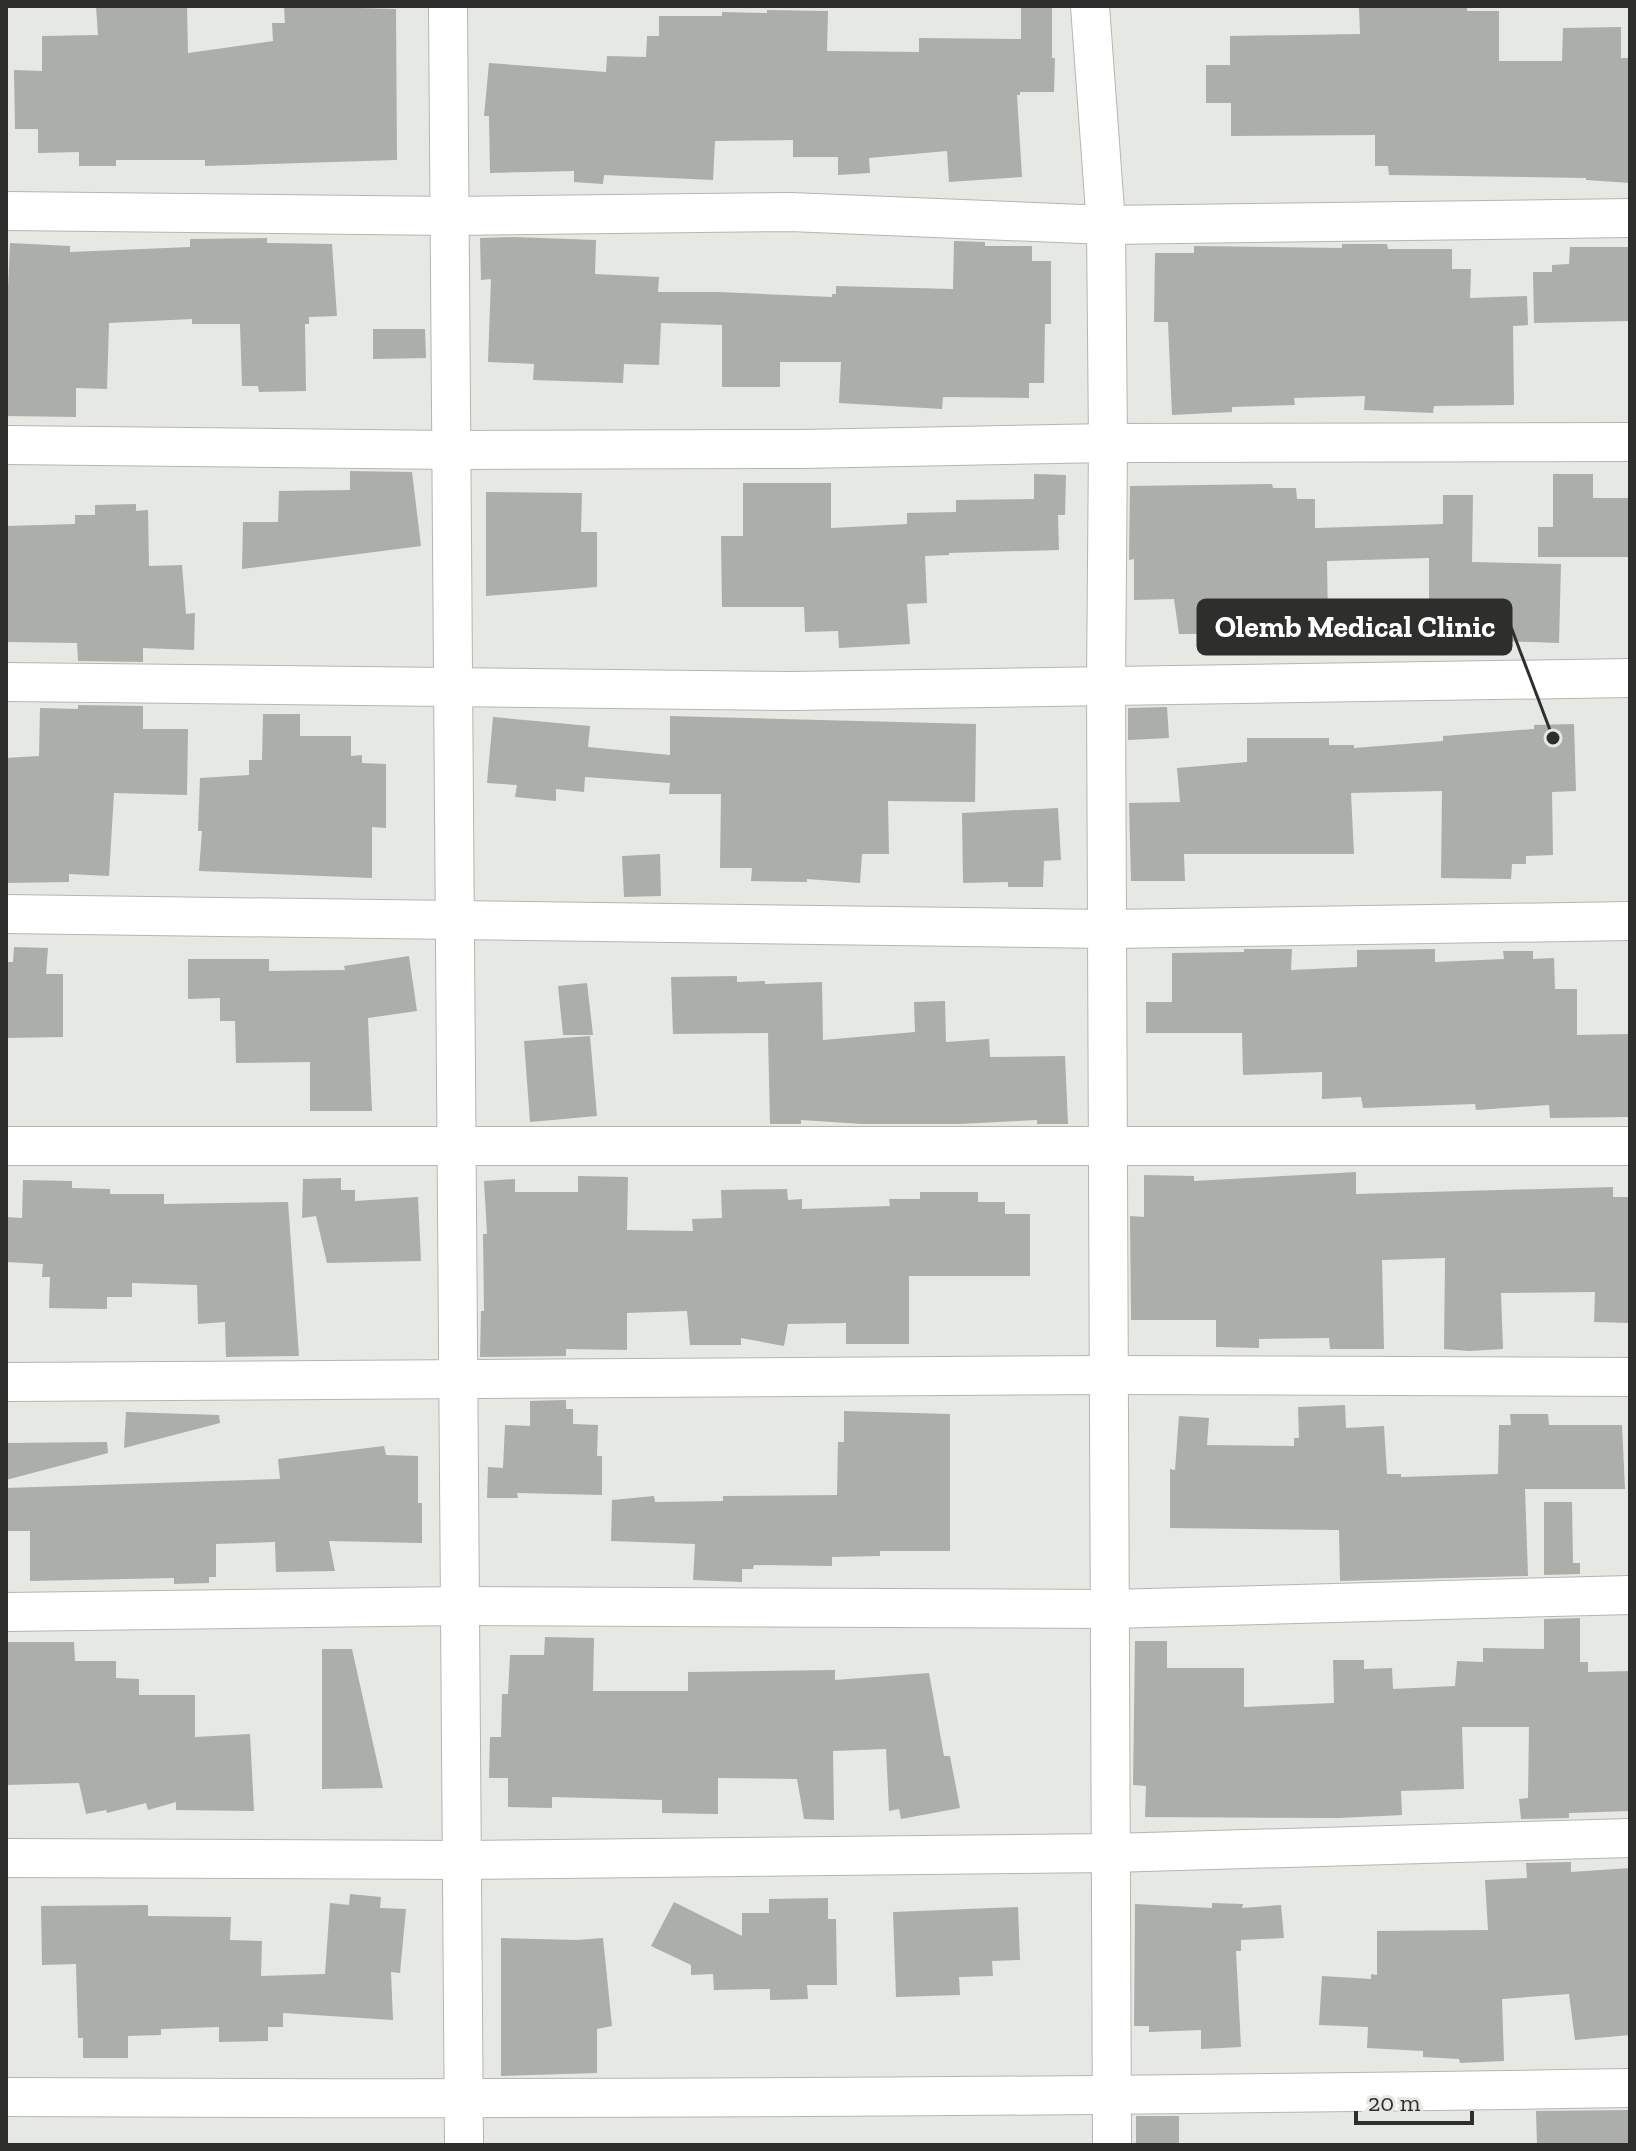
<svg xmlns="http://www.w3.org/2000/svg" width="1636" height="2151" viewBox="0 0 1636 2151" font-family="'Zilla Slab',serif">
<rect width="100%" height="100%" fill="#e6e8e3"/>
<g fill="#acaea9">
<polygon points="96,6 187,6 188,53 273,41 272,23 285,23 284,6 396,9 397,160 205,166 205,160 116,160 116,166 79,166 79,152 38,153 38,129 15,129 14,70 42,71 42,36 98,35"/>
<polygon points="1467,7 1467,11 1499,11 1499,61 1562,61 1563,28 1621,27 1621,58 1630,58 1630,183 1586,180 1586,178 1389,175 1388,166 1375,166 1375,135 1231,136 1231,103 1206,103 1206,65 1230,65 1230,36 1360,34 1359,8"/>
<polygon points="1021,8 1052,8 1052,58 1055,58 1054,92 1020,92 1020,95 1017,95 1022,177 949,182 947,151 869,158 870,173 838,175 838,157 793,157 793,140 715,141 713,180 604,175 603,184 574,182 574,171 490,173 489,116 484,116 489,63 606,72 607,56 646,57 647,36 659,36 659,16 722,16 722,12 767,13 767,10 828,11 827,51 919,52 919,38 1021,39"/>
<polygon points="514,237 596,240 595,274 659,277 658,292 719,292 832,297 832,294 836,294 836,286 953,289 954,241 985,242 985,246 1032,246 1032,261 1051,261 1051,324 1045,324 1044,383 1029,383 1029,398 943,397 942,409 839,403 841,362 780,362 780,387 722,387 722,325 661,323 659,365 624,364 623,383 533,380 534,364 488,362 491,279 481,280 480,238"/>
<polygon points="267,238 267,243 332,244 337,316 309,317 309,324 305,324 306,391 259,392 258,386 242,386 240,324 192,324 192,319 109,323 107,389 76,388 76,417 6,416 6,333 10,243 70,246 70,252 190,247 190,239"/>
<polygon points="1342,244 1387,244 1388,249 1452,249 1452,269 1471,269 1470,298 1527,296 1528,325 1513,326 1514,405 1434,406 1433,413 1364,410 1365,396 1294,398 1295,405 1232,407 1232,412 1172,415 1168,322 1154,322 1155,253 1194,253 1194,246 1342,248"/>
<polygon points="1570,247 1630,247 1630,321 1534,323 1533,272 1552,272 1552,265 1569,264"/>
<polygon points="373,329 425,329 426,358 373,359"/>
<polygon points="350,471 412,472 421,546 242,569 243,522 278,522 279,491 350,490"/>
<polygon points="1034,474 1066,475 1065,515 1058,515 1059,550 949,553 949,555 925,556 927,603 907,604 910,644 839,648 838,631 805,632 804,607 722,607 721,536 743,536 743,483 831,483 831,528 907,524 907,513 956,512 956,500 1034,499"/>
<polygon points="1553,474 1593,474 1593,498 1630,498 1630,557 1538,557 1538,527 1553,527"/>
<polygon points="1272,484 1273,488 1296,488 1297,499 1315,499 1315,528 1443,524 1443,495 1473,495 1472,562 1561,564 1559,643 1497,641 1497,633 1478,633 1479,616 1429,615 1429,558 1327,561 1328,619 1286,620 1286,633 1179,634 1174,599 1134,600 1134,559 1129,560 1130,486"/>
<polygon points="486,492 582,493 581,532 597,532 597,587 486,596"/>
<polygon points="136,504 136,511 148,510 149,566 182,565 186,614 195,613 194,650 143,648 143,662 78,661 77,643 6,642 7,526 75,524 75,515 95,515 95,505"/>
<polygon points="78,705 143,706 143,729 188,729 187,795 114,793 109,876 69,874 69,882 6,883 6,758 39,756 40,708 78,709"/>
<polygon points="1167,707 1169,738 1128,740 1128,708"/>
<polygon points="263,714 300,714 300,736 351,736 351,756 362,755 362,763 386,764 386,828 372,827 372,878 199,871 202,831 198,831 200,778 249,775 249,760 262,760"/>
<polygon points="670,716 976,724 975,802 888,801 889,854 862,854 860,883 807,879 807,882 751,881 752,868 720,868 721,794 669,794 670,783 585,777 584,792 556,789 556,801 515,797 517,785 487,783 493,717 590,726 588,747 670,755"/>
<polygon points="1574,724 1576,791 1552,792 1553,855 1526,856 1526,864 1512,864 1511,879 1441,878 1442,791 1351,793 1354,854 1184,854 1185,881 1131,881 1129,803 1180,802 1177,768 1247,762 1247,738 1329,738 1329,745 1354,745 1354,748 1443,741 1443,736 1534,729 1534,725"/>
<polygon points="1058,808 1061,860 1044,861 1043,887 1008,887 1008,882 963,883 962,813"/>
<polygon points="660,854 661,896 624,897 622,856"/>
<polygon points="14,947 48,948 46,974 63,974 63,1037 6,1038 6,962 13,962"/>
<polygon points="1244,949 1292,949 1291,970 1357,967 1357,950 1435,949 1435,962 1504,959 1503,951 1533,951 1533,959 1554,958 1555,989 1577,989 1577,1035 1630,1034 1630,1117 1550,1118 1549,1105 1476,1110 1475,1104 1363,1108 1361,1097 1322,1099 1322,1072 1243,1075 1242,1033 1146,1033 1146,1002 1172,1002 1172,953 1244,952"/>
<polygon points="409,956 417,1011 368,1018 372,1111 310,1111 310,1062 236,1063 235,1021 220,1021 220,998 188,999 188,959 269,959 269,971 345,970 344,966"/>
<polygon points="737,976 737,982 765,981 765,984 822,982 823,1040 915,1032 914,1002 945,1001 946,1042 989,1039 990,1057 1065,1056 1068,1124 1037,1124 1037,1120 959,1124 862,1124 801,1120 801,1124 770,1124 768,1033 673,1034 671,977"/>
<polygon points="587,983 593,1035 563,1035 558,986"/>
<polygon points="590,1036 597,1116 530,1122 524,1041"/>
<polygon points="1356,1172 1356,1194 1613,1187 1613,1197 1630,1197 1630,1323 1594,1322 1595,1292 1501,1293 1503,1349 1469,1351 1444,1349 1445,1258 1382,1260 1384,1349 1330,1349 1329,1338 1259,1339 1259,1348 1216,1347 1216,1320 1131,1320 1130,1216 1144,1217 1144,1175 1194,1176 1194,1181"/>
<polygon points="578,1176 628,1177 627,1230 693,1231 692,1219 722,1218 721,1190 787,1189 788,1200 802,1199 802,1209 890,1206 889,1199 920,1199 920,1192 978,1192 978,1202 1005,1202 1005,1214 1030,1214 1030,1276 909,1276 909,1344 846,1344 846,1323 788,1324 784,1346 741,1338 741,1345 690,1345 687,1311 627,1313 627,1350 566,1349 566,1356 480,1357 481,1311 484,1311 483,1234 487,1234 484,1181 515,1179 515,1192 578,1192"/>
<polygon points="341,1178 341,1190 355,1190 355,1201 418,1197 421,1261 327,1263 316,1216 302,1218 303,1179"/>
<polygon points="23,1180 72,1181 72,1188 110,1189 110,1194 164,1194 164,1204 288,1202 299,1356 226,1357 225,1322 198,1324 197,1285 132,1283 132,1297 107,1297 107,1309 49,1308 50,1277 42,1277 43,1264 6,1262 6,1217 22,1218"/>
<polygon points="566,1400 566,1409 573,1409 573,1424 598,1425 597,1456 602,1456 602,1495 517,1493 518,1498 487,1498 488,1467 503,1468 505,1425 530,1426 530,1401"/>
<polygon points="1345,1405 1346,1428 1384,1426 1387,1474 1401,1474 1401,1477 1498,1474 1499,1425 1511,1425 1510,1414 1548,1414 1549,1425 1622,1425 1625,1489 1525,1489 1528,1576 1340,1581 1339,1530 1170,1528 1170,1469 1175,1470 1179,1416 1209,1418 1207,1445 1294,1446 1294,1438 1299,1438 1298,1407"/>
<polygon points="844,1411 950,1414 950,1551 880,1551 880,1556 832,1557 832,1566 754,1565 753,1569 742,1569 742,1582 693,1580 695,1544 611,1541 612,1500 654,1496 655,1502 723,1501 723,1496 837,1495 838,1442 844,1442"/>
<polygon points="126,1412 219,1415 220,1423 124,1448"/>
<polygon points="107,1442 108,1453 6,1480 6,1443"/>
<polygon points="384,1446 386,1455 418,1456 418,1503 422,1503 422,1543 329,1541 335,1571 276,1572 275,1542 216,1544 216,1577 209,1577 209,1583 174,1584 174,1578 30,1581 30,1531 6,1531 6,1488 280,1479 278,1459"/>
<polygon points="1544,1502 1572,1502 1573,1563 1580,1563 1580,1574 1544,1575"/>
<polygon points="1580,1618 1580,1662 1588,1662 1588,1672 1630,1671 1630,1811 1569,1813 1569,1818 1521,1819 1519,1799 1528,1798 1529,1727 1462,1727 1464,1789 1401,1791 1402,1815 1339,1818 1145,1817 1146,1786 1133,1785 1135,1641 1167,1641 1167,1668 1244,1668 1244,1707 1334,1703 1333,1660 1364,1660 1364,1669 1392,1668 1393,1689 1455,1686 1457,1661 1483,1662 1483,1648 1544,1649 1544,1619"/>
<polygon points="545,1637 594,1638 593,1691 688,1691 688,1672 835,1670 835,1680 929,1673 944,1756 950,1756 960,1808 901,1819 899,1809 889,1811 886,1749 833,1751 834,1820 804,1819 797,1779 718,1778 718,1814 662,1813 662,1800 552,1797 552,1808 508,1807 508,1778 489,1778 490,1737 501,1737 502,1694 508,1694 510,1655 544,1655"/>
<polygon points="7,1642 74,1642 75,1661 116,1661 116,1678 139,1679 139,1695 195,1695 195,1737 250,1734 254,1811 176,1810 176,1802 148,1810 146,1803 107,1813 106,1810 86,1814 79,1783 6,1785"/>
<polygon points="322,1649 352,1649 383,1788 322,1789"/>
<polygon points="1571,1862 1571,1872 1630,1868 1630,2035 1575,2040 1569,1994 1502,1999 1504,2061 1460,2063 1459,2059 1423,2057 1423,2051 1367,2048 1368,2027 1319,2025 1322,1976 1371,1979 1371,1974 1377,1975 1377,1931 1488,1930 1485,1880 1527,1878 1526,1863"/>
<polygon points="350,1894 381,1897 380,1908 406,1909 400,1973 391,1972 393,2020 283,2013 283,2027 268,2027 268,2041 219,2042 219,2027 161,2029 161,2035 128,2036 128,2058 83,2058 83,2038 78,2038 76,1964 42,1965 41,1906 148,1905 148,1916 231,1917 230,1940 262,1941 261,1976 325,1974 330,1903 349,1905"/>
<polygon points="828,1898 828,1919 836,1919 837,1985 807,1985 808,1999 770,2000 770,1989 714,1990 713,1974 691,1975 691,1965 651,1946 674,1902 742,1936 742,1913 769,1913 769,1899"/>
<polygon points="1212,1903 1243,1904 1242,1908 1281,1905 1284,1938 1241,1940 1241,1951 1236,1951 1241,2047 1201,2049 1201,2030 1149,2032 1149,2026 1134,2026 1135,1904 1212,1908"/>
<polygon points="1018,1907 1020,1960 992,1961 993,1976 959,1977 960,1995 896,1997 893,1912"/>
<polygon points="501,1938 577,1940 603,1938 612,2026 597,2029 597,2073 501,2076"/>
<polygon points="1630,2110 1630,2145 1537,2145 1536,2111"/>
<rect x="1136" y="2116" width="43" height="29"/>
</g>
<g fill="none" stroke-linecap="round" stroke-linejoin="round">
<defs>
<g id="minor">
<polyline points="448,6 464,2145"/>
<polyline points="1090,6 1106,225 1108,443 1106,685 1112,2145"/>
<polyline points="6,211 450,216 790,212 1106,225 1630,218"/>
<polyline points="6,445 452,450 802,449 1108,443 1630,442"/>
<polyline points="6,682 792,691 1630,678"/>
<polyline points="6,914 1109,929 1630,921"/>
<polyline points="6,1146 1630,1146"/>
<polyline points="6,1382 1110,1375 1630,1377"/>
<polyline points="6,1612 460,1606 1110,1609 1630,1595"/>
<polyline points="6,1858 462,1860 1111,1853 1630,1838"/>
<path d="M 6,2097 C 547,2100 1089,2097 1630,2088"/>
</g>
</defs>
<use href="#minor" stroke="#b4b6b1" stroke-width="40"/>
<use href="#minor" stroke="#fff" stroke-width="38"/>
</g>
<path fill="none" stroke="#2e2f2d" stroke-width="3" d="M1553 738L1511 627"/>
<circle fill="#2e2f2d" stroke="#e6e8e3" stroke-width="3" cx="1553" cy="738" r="8"/>
<rect fill="#2e2f2d" stroke="#2e2f2d" stroke-width="3" x="1198" y="600" width="313" height="54" rx="8"/>
<g font-size="30" text-anchor="middle" font-weight="bold" fill="#fff">
<text x="1355" y="637">Olemb Medical Clinic</text>
</g>
<rect width="1636" height="2151" fill="none" stroke="#2e2f2d" stroke-width="16"/>
<path d="M1356 2111v12h116v-12" fill="none" stroke="#2e2f2d" stroke-width="4"/>
<text x="1368" y="2111" font-size="24" fill="#2e2f2d" stroke="#e6e8e3" stroke-width="6" paint-order="stroke">20 m</text>
</svg>
